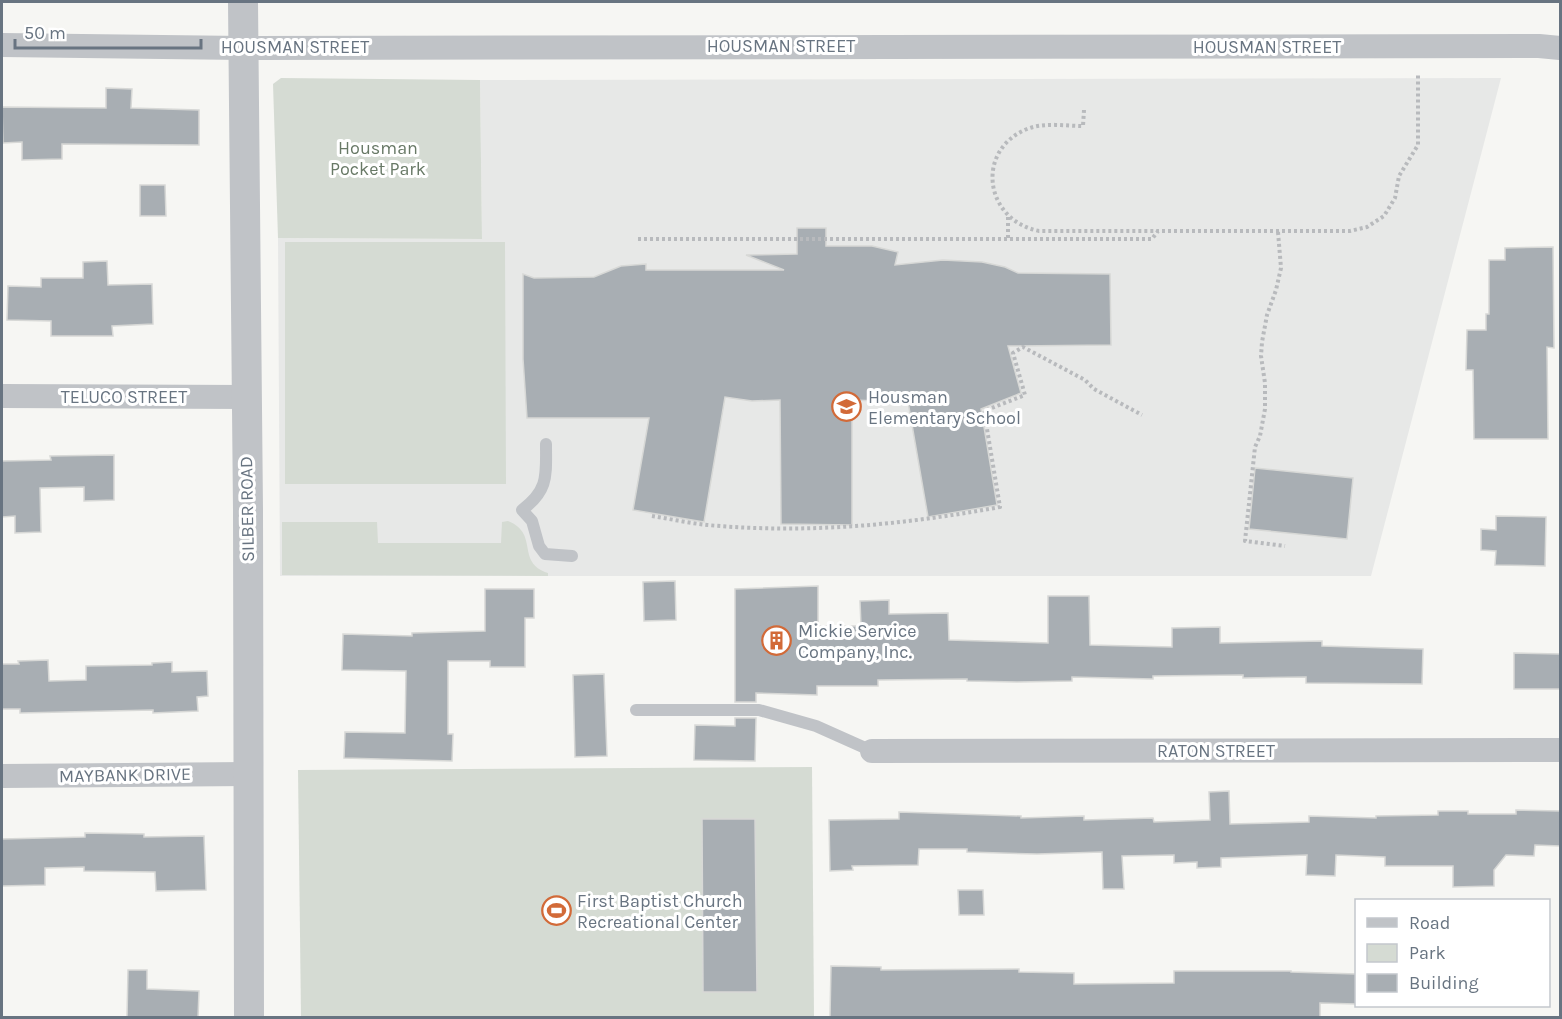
<svg xmlns="http://www.w3.org/2000/svg" width="1562" height="1019" viewBox="0 0 1562 1019" font-family="Karla,sans-serif">
<rect width="100%" height="100%" fill="#f6f6f3"/>
<polygon fill="#e7e8e7" points="1501,78 1371,576 280,576 278,238 482,239 480,80"/>
<g fill="#d5dbd3">
<polygon points="281,78 480,80 482,239 278,238 273,84"/>
<polygon points="285,242 505,242 506,484 285,484"/>
<path d="M 508,521 C 540,534 515,562 548,573 L 548,576 L 282,575 L 282,522 L 377,522 L 378,543 L 501,543 L 502,522 Z"/>
<polygon points="812,767 814,1017 301,1017 298,770"/>
</g>
<g fill="#a8aeb3" stroke="#d7d8d6" stroke-width="1.5">
<polygon points="106,88 132,89 131,108 199,110 199,145 62,144 62,159 22,160 22,142 3,143 2,107 106,108"/>
<polygon points="140,185 165,185 166,216 140,216"/>
<polygon points="797,228 826,228 826,246 872,246 898,252 895,265 943,260 982,262 1005,267 1018,273 1110,274 1111,345 1008,346 1021,393 981,409 997,505 928,517 907,396 880,401 852,400 852,525 781,524 780,400 752,401 725,397 704,522 633,510 649,418 527,418 523,359 523,274 534,278 594,277 621,266 646,264 646,270 784,270 746,255 797,254"/>
<polygon points="1553,247 1554,348 1547,347 1548,439 1474,439 1473,370 1466,370 1467,330 1486,330 1486,314 1489,314 1489,260 1505,260 1505,248"/>
<polygon points="107,261 108,285 152,284 153,324 112,326 113,336 51,336 51,321 7,320 8,286 41,287 41,278 83,278 83,262"/>
<polygon points="114,455 114,500 84,501 84,487 40,488 41,532 15,533 15,516 2,517 2,461 51,460 50,456"/>
<polygon points="1255,468 1353,478 1347,539 1249,529"/>
<polygon points="1496,516 1546,517 1545,566 1495,565 1496,551 1481,550 1481,529 1496,530"/>
<polygon points="675,581 676,620 644,621 643,582"/>
<polygon points="818,586 818,626 861,626 860,601 889,600 889,614 948,613 949,640 1048,643 1048,596 1089,596 1090,645 1172,647 1172,628 1220,627 1220,643 1322,641 1322,646 1423,649 1422,684 1306,683 1306,677 1243,678 1243,675 1153,676 1153,679 1072,677 1072,681 1017,682 967,681 967,679 878,680 878,686 817,686 817,695 756,693 756,702 735,702 735,589"/>
<polygon points="485,589 534,589 534,618 525,618 525,667 490,667 490,661 448,661 448,734 453,734 452,761 344,758 345,732 405,733 406,671 342,670 343,634 412,636 412,633 485,631"/>
<polygon points="1514,653 1560,654 1560,689 1514,689"/>
<polygon points="48,660 49,681 86,680 86,666 152,665 152,663 172,662 172,672 207,671 208,696 197,697 198,711 153,713 153,710 20,713 20,709 2,709 2,664 19,664 18,661"/>
<polygon points="604,674 607,756 575,757 573,675"/>
<polygon points="735,718 756,718 755,761 694,760 695,725 735,726"/>
<polygon points="1229,791 1230,824 1309,822 1309,816 1376,818 1376,816 1438,815 1438,811 1468,811 1468,814 1516,814 1516,810 1560,811 1560,846 1535,845 1534,856 1506,855 1494,870 1494,886 1453,887 1453,866 1385,866 1385,857 1336,855 1335,876 1306,875 1307,855 1221,858 1221,867 1197,868 1197,862 1174,863 1174,855 1122,856 1124,889 1103,889 1102,852 1037,854 967,852 967,849 919,849 918,865 852,866 853,870 830,871 829,820 899,819 899,812 1021,816 1021,818 1084,816 1084,820 1153,818 1154,822 1210,820 1209,792"/>
<polygon points="702,819 755,819 757,992 703,992"/>
<polygon points="85,833 144,834 144,837 204,836 206,890 156,891 155,872 84,871 84,867 45,868 45,885 2,886 2,839 85,837"/>
<polygon points="958,890 983,890 984,915 959,915"/>
<polygon points="831,966 881,967 881,970 1019,969 1019,972 1074,973 1074,984 1174,983 1174,971 1291,971 1291,972 1356,974 1356,1004 1320,1003 1320,1017 830,1017"/>
<polygon points="128,970 147,970 147,989 199,991 198,1017 127,1017"/>
</g>
<g fill="none" stroke-linecap="round" stroke-linejoin="round">
<g stroke="#b8babd" stroke-width="4" stroke-dasharray="3 3" stroke-linecap="butt">
<path d="M 1084,110 L 1083,126 C 1066,126 1044,122 1027,129 C 975,150 984,220 1039,231 L 1158,231"/>
<polyline points="1008,217 1008,239"/>
<polyline points="1278,232 1281,268 1276,290 1267,315 1262,342 1261,356 1265,383 1265,409 1260,436 1255,447 1245,541 1285,546"/>
<polyline points="638,239 1152,239 1158,231 1350,231 1367,227 1384,216 1395,198 1399,176 1418,145 1418,74"/>
<path d="M 652,516 C 670,519 689,523 707,525 C 807,534 902,525 1000,507 L 984,411 L 1025,395 L 1013,353 L 1023,347 L 1085,380 L 1094,389 L 1142,415"/>
</g>
<g stroke="#c0c3c7" stroke-width="12">
<path d="M 546,444 C 546,475 549,490 522,510 L 532,521 L 539,546 L 545,554 L 572,556"/>
<polyline points="636,710 759,710 816,726 872,751"/>
</g>
<g stroke="#c0c3c7" stroke-width="24">
<polyline points="2,45 243,48 1539,46 1560,48"/>
<polyline points="2,396 246,397"/>
<polyline points="872,751 1560,750"/>
<polyline points="2,776 249,774"/>
</g>
<polyline stroke="#c0c3c7" stroke-width="30" points="243,2 248,510 249,1018"/>
</g>
<defs>
<symbol id="school-ring" viewBox="-11 -11 22 22"><circle r="9.5" fill="#fff" stroke="#d26a38" stroke-width="1.5"/><path d="M0-5L7-2L0 1L-7-2ZM-4 1L0 2.5L4 1V4Q0 6-4 4Z" fill="#d26a38"/></symbol>
<symbol id="building-ring" viewBox="-11 -11 22 22"><circle r="9.5" fill="#fff" stroke="#d26a38" stroke-width="1.5"/><path d="M-4-6H4V6H1V3H-1V6H-4ZM-2.5-4.3h1.7v1.8h-1.7ZM.8-4.3h1.7v1.8H.8ZM-2.5-1h1.7V.8h-1.7ZM.8-1h1.7V.8H.8Z" fill="#d26a38"/></symbol>
<symbol id="stadium-ring" viewBox="-11 -11 22 22"><circle r="9.5" fill="#fff" stroke="#d26a38" stroke-width="1.5"/><path d="M0-5a6.5 5 0 1 0 0 10a6.5 5 0 1 0 0-10ZM-3.5-1.8h7v3.6h-7Z" fill="#d26a38"/></symbol>
</defs>
<g fill-rule="evenodd">
<use href="#school-ring" x="830" y="390" width="33" height="33"/>
<use href="#building-ring" x="760" y="624" width="33" height="33"/>
<use href="#stadium-ring" x="540" y="894" width="33" height="33"/>
</g>
<g text-anchor="middle" dominant-baseline="central" stroke-width="6" stroke-linejoin="round" paint-order="stroke">
<g font-size="18" fill="#687481" stroke="#fff">
<text x="781" y="46">HOUSMAN STREET</text>
<text x="295" y="47">HOUSMAN STREET</text>
<text x="1267" y="47">HOUSMAN STREET</text>
<text x="124" y="397">TELUCO STREET</text>
<text transform="translate(247 509) rotate(-91)">SILBER ROAD</text>
<text x="1216" y="751">RATON STREET</text>
<text transform="translate(125 775) rotate(-1)">MAYBANK DRIVE</text>
</g>
<g font-size="18" fill="#687966" stroke="#fff">
<text x="378" y="148">Housman<tspan x="378" dy="21">Pocket Park</tspan></text>
</g>
<g font-size="18" fill="#687481" stroke="#fff" text-anchor="start">
<text x="868" y="397">Housman<tspan x="868" dy="21">Elementary School</tspan></text>
<text x="798" y="631">Mickie Service<tspan x="798" dy="21">Company, Inc.</tspan></text>
<text x="577" y="901">First Baptist Church<tspan x="577" dy="21">Recreational Center</tspan></text>
</g>
</g>
<rect width="1562" height="1019" fill="none" stroke="#687481" stroke-width="6"/>
<rect x="1355" y="899" width="195" height="108" fill="#ffffff" stroke="#c3c7cd" stroke-width="1.5"/>
<rect x="1367" y="918" width="30" height="9" fill="#c0c3c7" stroke="#c3c7cd" stroke-width="1.5"/>
<text x="1409" y="929" font-size="18" fill="#687481">Road</text>
<rect x="1367" y="944" width="30" height="18" fill="#d5dbd3" stroke="#c3c7cd" stroke-width="1.5"/>
<text x="1409" y="959" font-size="18" fill="#687481">Park</text>
<rect x="1367" y="974" width="30" height="18" fill="#a8aeb3" stroke="#c3c7cd" stroke-width="1.5"/>
<text x="1409" y="989" font-size="18" fill="#687481">Building</text>
<path d="M15 39v9h186v-9" fill="none" stroke="#687481" stroke-width="3"/>
<text x="24" y="39" font-size="18" fill="#687481" stroke="#ffffff" stroke-width="4.5" paint-order="stroke">50 m</text>
</svg>
